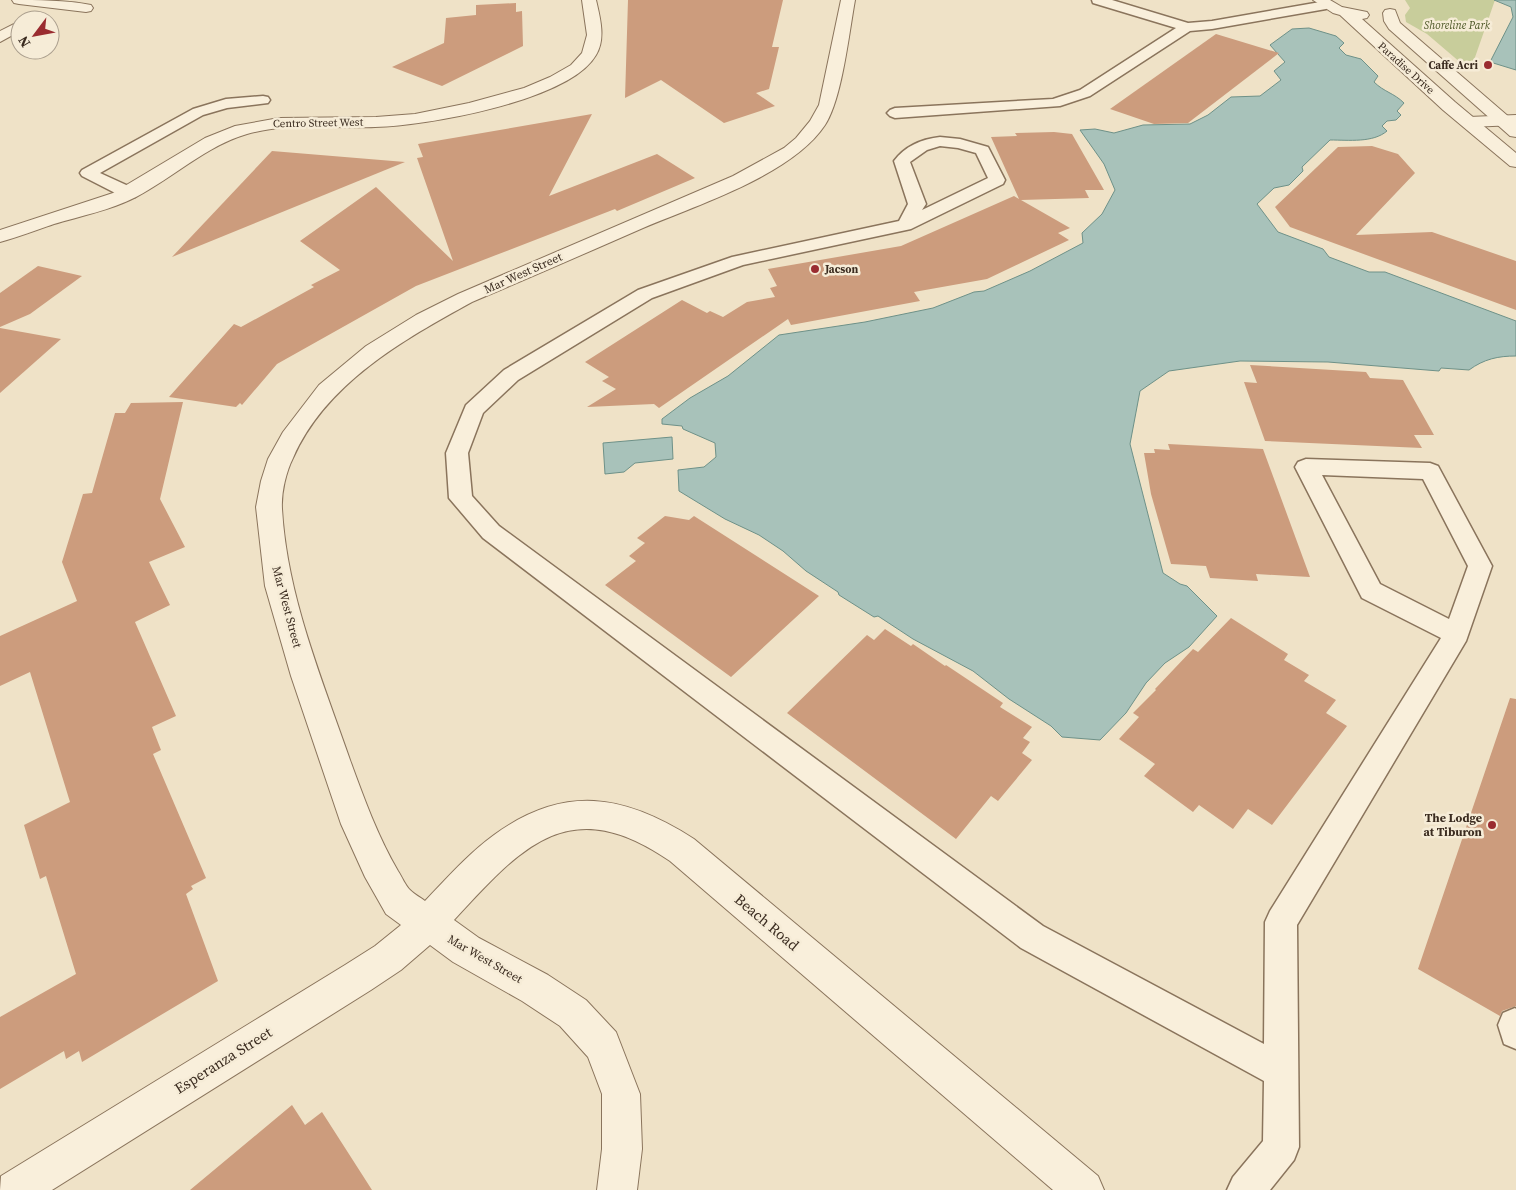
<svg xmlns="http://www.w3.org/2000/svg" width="1516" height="1190" viewBox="0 0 1516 1190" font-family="'Source Serif 4',serif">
<rect width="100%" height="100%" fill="#efe2c7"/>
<polygon fill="#c8cd9b" points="1405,0 1495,0 1473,63 1461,63 1427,34 1406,22 1405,15 1410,8"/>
<g fill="#a8c2ba" stroke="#6e9188">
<polygon points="1494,0 1516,0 1516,70 1490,62 1513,17 1511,7"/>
<path d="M 1309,28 L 1336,36 L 1344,43 L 1339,48 L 1346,55 L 1361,59 L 1378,76 L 1374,82 C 1384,92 1394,93 1404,103 L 1397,111 L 1401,115 L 1396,120 L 1387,121 L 1382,126 L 1387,131 C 1373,143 1349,140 1330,140 L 1302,167 L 1303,171 L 1289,185 L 1274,188 L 1257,204 L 1278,232 L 1323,249 L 1329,257 L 1369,272 L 1385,272 L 1516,321 L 1516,356 C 1498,356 1484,359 1469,370 L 1441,368 L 1439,371 L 1328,362 L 1240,361 L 1169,371 L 1140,391 L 1130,444 L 1163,573 L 1180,584 L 1187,586 L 1217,616 L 1189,647 L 1165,663 L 1146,683 L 1126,713 L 1100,740 L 1062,737 L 1051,726 L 1009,699 L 973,671 L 913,639 L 878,616 L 874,617 L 839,595 L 838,592 L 806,571 L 783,551 L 759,535 L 725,519 L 679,491 L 678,470 L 704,467 L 716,457 L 715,443 L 683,429 L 682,426 L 662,424 L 662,419 L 690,398 L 728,376 L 779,335 L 865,322 L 933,308 L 974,292 L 984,291 L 1030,271 L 1083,243 L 1082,233 L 1102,214 L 1115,190 L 1104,164 L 1080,130 L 1095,129 L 1114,133 L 1143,125 L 1190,124 L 1208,115 L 1231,97 L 1260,96 L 1281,80 L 1274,71 L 1285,62 L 1270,45 L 1292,29 Z"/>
<polygon points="672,437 673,459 635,463 624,472 605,474 603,443"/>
</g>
<g fill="#cc9c7d">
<polygon points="628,0 783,0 772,47 779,47 769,89 756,93 775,106 724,123 661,80 625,98"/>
<polygon points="516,3 516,12 522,11 523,46 442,86 392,67 444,43 446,18 476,15 476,5"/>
<polygon points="1216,34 1279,53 1188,123 1154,124 1110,109"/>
<polygon points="592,114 549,196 657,154 695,178 617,211 615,209 416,286 277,364 242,405 240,403 236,407 169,397 234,324 241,327 314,287 311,285 340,270 300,241 376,187 453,261 417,158 423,157 418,144"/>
<polygon points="1054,132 1072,134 1104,190 1085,190 1089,198 1021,200 1070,228 1058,233 1069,240 987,279 914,292 920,301 791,325 788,319 659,408 654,404 587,407 616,389 602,381 609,377 585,362 682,300 707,313 710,311 723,317 747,302 775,297 770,288 777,286 768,269 901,246 1014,196 1019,199 991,137 1017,136 1015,133"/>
<polygon points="1372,146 1398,154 1415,173 1356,235 1432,232 1516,261 1516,310 1290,227 1275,207 1338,147"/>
<polygon points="272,151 405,162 172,257"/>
<polygon points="38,266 82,276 30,314 0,327 0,293"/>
<polygon points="0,328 61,339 0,393"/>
<polygon points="1250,365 1366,372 1370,378 1403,380 1434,435 1414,435 1422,448 1265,441 1244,382 1257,383"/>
<polygon points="183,402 160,499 185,547 149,562 170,605 135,622 176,716 152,727 161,750 153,754 206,878 191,886 193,889 186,894 218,981 82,1062 79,1051 66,1059 64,1051 0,1089 0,1017 76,974 46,876 40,879 24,825 70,802 30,672 0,686 0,636 77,601 62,562 83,494 92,493 115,413 125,413 131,403"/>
<polygon points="1168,444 1263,449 1310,577 1256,574 1258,581 1210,578 1206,566 1171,564 1151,494 1144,453 1155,453 1154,449 1170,450"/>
<polygon points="665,516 689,520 694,516 819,596 731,677 605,585 636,561 629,556 645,543 637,538"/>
<polygon points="1231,618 1288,654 1284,660 1309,675 1304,681 1336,700 1326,713 1347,726 1272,825 1248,809 1233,829 1199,805 1193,812 1144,776 1155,764 1119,739 1139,717 1133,713 1156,690 1155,689 1193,649 1198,652"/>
<polygon points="885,629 911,646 913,644 945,666 946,665 1003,703 1000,707 1032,727 1023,738 1030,742 1022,753 1032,760 998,801 991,796 956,839 787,713 867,635 874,640"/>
<polygon points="1510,698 1516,699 1516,1006 1502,1011 1500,1016 1418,969"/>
<polygon points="292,1105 305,1125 322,1112 372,1190 190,1190"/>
</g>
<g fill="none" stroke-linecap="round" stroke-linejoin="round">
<defs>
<g id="service">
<polygon points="1092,0 1112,0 1188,23 1212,21 1326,1 1333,5 1326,9 1212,29 1190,31 1090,96 1060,106 895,118 890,116 887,113 890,110 895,108 1053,99 1080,90 1176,28 1093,3"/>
<polygon points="263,96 268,97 270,100 268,103 227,108 203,115 100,173 135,189 137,193 135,197 123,197 82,176 80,173 82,170 193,109 226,99"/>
<path d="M 940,137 L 960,139 L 988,147 L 1005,180 L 1003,184 L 911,229 L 743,265 L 652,298 L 518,380 L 483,413 L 468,453 L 472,496 L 499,526 L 1043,926 L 1264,1044 L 1265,922 L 1270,911 L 1441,638 L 1362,598 L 1295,467 L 1298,462 L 1306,459 L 1430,463 L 1438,466 L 1492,566 L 1466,641 L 1297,925 L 1299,1147 L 1294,1160 L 1270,1190 L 1227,1190 L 1233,1177 L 1263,1141 L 1264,1081 L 1021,948 L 483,538 L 449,498 L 446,453 L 466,405 L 504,370 L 638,290 L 732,257 L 899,221 L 908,204 L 894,161 C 905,146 922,139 940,137 ZM 940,146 L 958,148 L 976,153 L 988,178 L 922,210 L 926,204 L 910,162 L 927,150 ZM 1322,475 L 1423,479 L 1468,566 L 1449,619 L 1380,584 Z"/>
<polygon points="1515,1008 1516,1009 1516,1049 1504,1044 1498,1025 1503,1013"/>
</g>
<g id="minor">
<path d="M 12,0 C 38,0 65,0 91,5 L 93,8 L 91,11 L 86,12 L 19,4 L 14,3 Z"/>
<path d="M 582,0 L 596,0 C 600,17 606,39 596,55 C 570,101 425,126 375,127 C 333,129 289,122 247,134 C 206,146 174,177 136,197 C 111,210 81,216 54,224 C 36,230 18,237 0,242 L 0,230 L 113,193 L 205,138 L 235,126 L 279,118 L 376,117 L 415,114 L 469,103 L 524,88 L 550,77 L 571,65 L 582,53 L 587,35 Z"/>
<path d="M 841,0 L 855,0 C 849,33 842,99 825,125 C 792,175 697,205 643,228 C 586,253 529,278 472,302 C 403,340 326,383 293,458 C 286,472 281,493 282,509 C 287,596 322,679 350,760 C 364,798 377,835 398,871 C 402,877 405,885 410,890 C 414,894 421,898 425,901 C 447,878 468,854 494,835 C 564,784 624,794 694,839 L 1098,1176 L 1104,1190 L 1053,1190 L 670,861 C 570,792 523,845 454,920 L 479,938 L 548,975 L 586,1000 L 616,1032 L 640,1094 L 642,1149 L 637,1190 L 597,1190 L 602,1149 L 602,1094 L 588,1057 L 560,1026 L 522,1001 L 453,962 L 430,945 L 401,970 L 371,990 L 52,1190 L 0,1190 L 1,1176 L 345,965 L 375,946 L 401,925 L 386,914 L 365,877 L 341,824 L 291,676 L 265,586 L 256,507 L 261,481 L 268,459 L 283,432 L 319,385 L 366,346 L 416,315 L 458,294 L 733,176 L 784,148 L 796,138 L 810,121 L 819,105 Z"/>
<polygon points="20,21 20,31 0,42 0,31"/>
<polygon points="1516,115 1516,125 1469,127 1463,126 1461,122 1463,118 1469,117"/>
</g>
<g id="tertiary">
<polygon points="1313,0 1330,0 1342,7 1367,12 1369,15 1367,18 1362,19 1455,102 1516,153 1516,167 1510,166 1443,110 1340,15 1333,13"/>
<polygon points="1390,9 1395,10 1400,23 1516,123 1516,137 1510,136 1389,29 1384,21 1383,13 1385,10"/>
</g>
</defs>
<use href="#service" stroke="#8a745c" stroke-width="3"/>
<use href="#minor" stroke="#8a745c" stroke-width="2"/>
<use href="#tertiary" stroke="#8a745c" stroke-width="2"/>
<use href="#service" fill="#f9efdb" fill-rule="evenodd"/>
<use href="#minor" fill="#f9efdb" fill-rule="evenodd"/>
<use href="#tertiary" fill="#f9efdb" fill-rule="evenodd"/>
</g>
<g fill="#9a2c30" stroke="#f6ecd7" stroke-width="2">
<circle cx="1488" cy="65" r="5"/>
<circle cx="815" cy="269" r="5"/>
<circle cx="1492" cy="825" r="5"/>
</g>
<g text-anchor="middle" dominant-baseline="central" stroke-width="5" stroke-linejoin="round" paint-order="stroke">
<g font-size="11" font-style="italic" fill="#4c5726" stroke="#f6ecd7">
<text x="1457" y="25">Shoreline Park</text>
</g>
<g font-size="11" font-weight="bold" fill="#3b2c20" stroke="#f6ecd7" text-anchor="end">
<text x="1478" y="65">Caffe Acri</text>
<text x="825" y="269" text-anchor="start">Jacson</text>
</g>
<g font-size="11" fill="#3b2c20" stroke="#f6ecd7">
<text transform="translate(1406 68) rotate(42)">Paradise Drive</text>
<text transform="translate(318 123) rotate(-1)">Centro Street West</text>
</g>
<g font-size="12" fill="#3b2c20" stroke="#f6ecd7">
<text transform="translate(523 273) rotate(-24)">Mar West Street</text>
<text transform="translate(287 607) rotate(75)">Mar West Street</text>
<text transform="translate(485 959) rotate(30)">Mar West Street</text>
</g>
<g font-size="12" font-weight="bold" fill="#3b2c20" stroke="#f6ecd7" text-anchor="end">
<text x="1482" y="818">The Lodge<tspan x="1482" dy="14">at Tiburon</tspan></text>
</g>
<g font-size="15" fill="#3b2c20" stroke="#f6ecd7">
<text transform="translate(767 922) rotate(40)">Beach Road</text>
<text transform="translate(223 1060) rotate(-32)">Esperanza Street</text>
</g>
</g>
<g transform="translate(35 35) rotate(238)"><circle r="24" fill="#f6ecd7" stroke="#ab9f8e"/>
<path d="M0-4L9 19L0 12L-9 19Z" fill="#9a2c30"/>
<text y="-8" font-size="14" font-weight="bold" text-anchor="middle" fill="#3b2c20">N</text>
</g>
</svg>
